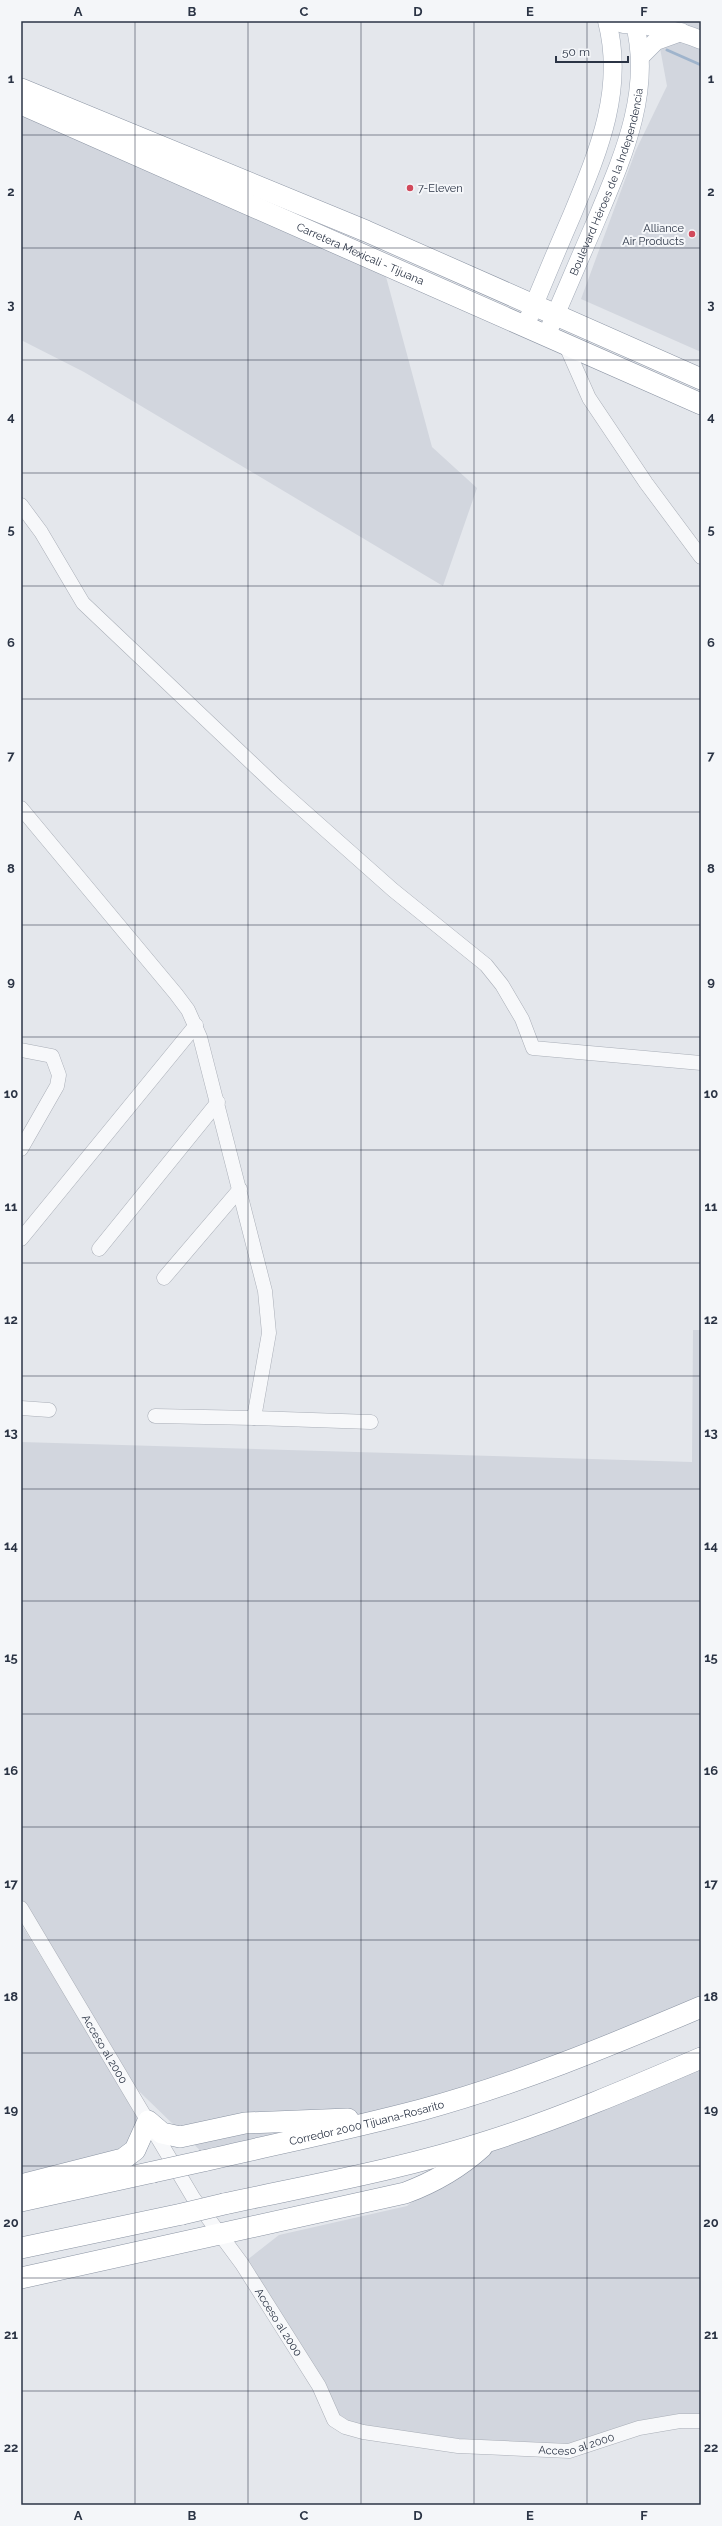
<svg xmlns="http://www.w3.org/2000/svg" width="722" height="2526" viewBox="0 0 722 2526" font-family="Raleway,sans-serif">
<rect width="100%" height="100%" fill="#e4e7ec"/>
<g fill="#d2d6de">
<polygon points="655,21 701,21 701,352 581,299 636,150 667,86"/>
<polygon points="21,113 385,273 432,447 477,488 443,586 84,372 21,340"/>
<polygon points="693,1330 701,1330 701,2006 420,2110 210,2160 114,2067 21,1913 21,1442 692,1462"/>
<polygon points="21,1924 139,2116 124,2149 21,2176"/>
<polygon points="701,2058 701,2421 542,2451 363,2432 326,2405 242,2264 279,2235 407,2206 488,2141"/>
</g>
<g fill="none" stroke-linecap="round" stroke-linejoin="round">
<polyline stroke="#9fb4cc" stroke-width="3" points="667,50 701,65"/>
<defs>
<g id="minor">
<polyline points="566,346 589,398 646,483 701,557"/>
<polyline points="21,505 41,532 83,603 277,787 393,890 486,965 502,985 522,1019 533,1048 701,1063"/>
<polyline points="21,808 176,994 188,1010 200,1037 265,1291 269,1333 254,1418 155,1416"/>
<polyline points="21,1050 52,1056 59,1075 57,1086 21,1149"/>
<polyline points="21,1239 196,1025"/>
<polyline points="99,1249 218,1102"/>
<polyline points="164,1278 240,1189"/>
<polyline points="21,1408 49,1410"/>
<polyline points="254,1418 371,1422"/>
<path id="s1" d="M 21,1908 L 194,2199 L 242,2264 L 319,2386 L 334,2420 L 345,2427 L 363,2432 L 458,2446 L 569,2451 L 639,2428 L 680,2421 L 701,2421"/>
</g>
<g id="major">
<path d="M 623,24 C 651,25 675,29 701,40"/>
<polyline points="640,57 656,41 681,32"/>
<path d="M 525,327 C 540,290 556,252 572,215 C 598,152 625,90 607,21"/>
<path id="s2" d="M 546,336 C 562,301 577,264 593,228 C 620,163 654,93 634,21"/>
</g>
<g id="highway">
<polyline points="21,89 366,231 701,379"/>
<path id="s3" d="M 21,104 L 701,404"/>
<path id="s4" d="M 203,2161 C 276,2144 349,2129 421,2110 C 517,2084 609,2046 701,2007"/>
<polyline points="21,2185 123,2159 135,2150 148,2121 162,2133 180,2137 245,2123 348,2119"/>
<polyline points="21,2201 153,2172"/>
<path d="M 224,2204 C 312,2185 403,2169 489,2141 C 561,2118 631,2088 701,2058"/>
<polyline points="21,2248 182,2214"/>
<path d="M 21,2278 L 405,2193 C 432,2183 460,2167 482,2147"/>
</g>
</defs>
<use href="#minor" stroke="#a9aeb7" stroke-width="15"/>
<use href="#major" stroke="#a3abb8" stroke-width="19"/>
<use href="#highway" stroke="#8b94a3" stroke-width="22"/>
<use href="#minor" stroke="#f7f8fa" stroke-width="14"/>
<use href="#major" stroke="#fff" stroke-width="18"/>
<use href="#highway" stroke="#fff" stroke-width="21"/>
<defs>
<g id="highway-bridge">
<polyline points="153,2172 203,2161"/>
<polyline points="182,2214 224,2204"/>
</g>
</defs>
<use href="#highway-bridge" stroke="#8b94a3" stroke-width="22" stroke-linecap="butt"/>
<use href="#highway-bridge" stroke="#fff" stroke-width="21"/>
</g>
<path fill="none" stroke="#2b3445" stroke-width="1" stroke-opacity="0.55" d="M 135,21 L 135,2505M 248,21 L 248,2505M 361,21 L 361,2505M 474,21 L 474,2505M 587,21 L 587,2505M 21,135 L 701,135M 21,248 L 701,248M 21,360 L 701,360M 21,473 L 701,473M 21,586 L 701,586M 21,699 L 701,699M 21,812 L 701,812M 21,925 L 701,925M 21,1037 L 701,1037M 21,1150 L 701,1150M 21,1263 L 701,1263M 21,1376 L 701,1376M 21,1489 L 701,1489M 21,1601 L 701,1601M 21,1714 L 701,1714M 21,1827 L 701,1827M 21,1940 L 701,1940M 21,2053 L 701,2053M 21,2166 L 701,2166M 21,2278 L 701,2278M 21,2391 L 701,2391"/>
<g fill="#d1495b" stroke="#f4f6f9" stroke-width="1.5">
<circle cx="410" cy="188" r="4"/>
<circle cx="692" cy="234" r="4"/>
</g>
<g text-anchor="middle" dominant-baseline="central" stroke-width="4" stroke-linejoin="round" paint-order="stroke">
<g font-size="11" fill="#2b3445" stroke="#f4f6f9">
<text stroke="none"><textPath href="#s2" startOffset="166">Boulevard Héroes de la Independencia</textPath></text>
<text stroke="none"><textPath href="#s3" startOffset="371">Carretera Mexicali - Tijuana</textPath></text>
<text stroke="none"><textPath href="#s1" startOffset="164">Acceso al 2000</textPath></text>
<text stroke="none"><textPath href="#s4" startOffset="168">Corredor 2000 Tijuana-Rosarito</textPath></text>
<text stroke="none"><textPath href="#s1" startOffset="488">Acceso al 2000</textPath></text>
<text stroke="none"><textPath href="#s1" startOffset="848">Acceso al 2000</textPath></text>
</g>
<g font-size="11" fill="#2b3445" stroke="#f4f6f9" text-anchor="start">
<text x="418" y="188">7-Eleven</text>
<text x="684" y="228" text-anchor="end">Alliance<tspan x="684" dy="13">Air Products</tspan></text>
</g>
</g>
<rect width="722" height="2526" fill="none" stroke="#f4f6f9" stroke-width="44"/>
<path d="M556 56v6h72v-6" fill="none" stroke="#2b3445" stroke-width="2"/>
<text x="562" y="56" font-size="12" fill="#2b3445" stroke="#f4f6f9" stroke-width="3" paint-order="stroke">50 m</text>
<rect x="22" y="22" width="678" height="2482" fill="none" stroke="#2b3445" stroke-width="1.5"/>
<g font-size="13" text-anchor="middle" font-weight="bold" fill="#2b3445">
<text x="78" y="16">A</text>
<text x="192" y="16">B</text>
<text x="304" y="16">C</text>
<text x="418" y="16">D</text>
<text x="530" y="16">E</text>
<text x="644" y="16">F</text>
<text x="11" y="83">1</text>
<text x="711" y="83">1</text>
<text x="11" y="196">2</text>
<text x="711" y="196">2</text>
<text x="11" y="309">3</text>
<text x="711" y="309">3</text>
<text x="11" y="421">4</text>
<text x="711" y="421">4</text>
<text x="11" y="534">5</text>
<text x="711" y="534">5</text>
<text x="11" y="647">6</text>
<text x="711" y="647">6</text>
<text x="11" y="760">7</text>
<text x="711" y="760">7</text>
<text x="11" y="873">8</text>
<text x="711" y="873">8</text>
<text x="11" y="986">9</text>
<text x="711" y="986">9</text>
<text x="11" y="1098">10</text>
<text x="711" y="1098">10</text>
<text x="11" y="1211">11</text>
<text x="711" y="1211">11</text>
<text x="11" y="1324">12</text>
<text x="711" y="1324">12</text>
<text x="11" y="1437">13</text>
<text x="711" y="1437">13</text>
<text x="11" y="1550">14</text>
<text x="711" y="1550">14</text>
<text x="11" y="1662">15</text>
<text x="711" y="1662">15</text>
<text x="11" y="1775">16</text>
<text x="711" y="1775">16</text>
<text x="11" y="1888">17</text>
<text x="711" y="1888">17</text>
<text x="11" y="2001">18</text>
<text x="711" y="2001">18</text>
<text x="11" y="2114">19</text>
<text x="711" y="2114">19</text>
<text x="11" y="2227">20</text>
<text x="711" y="2227">20</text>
<text x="11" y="2339">21</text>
<text x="711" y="2339">21</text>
<text x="11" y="2452">22</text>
<text x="711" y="2452">22</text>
<text x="78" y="2520">A</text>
<text x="192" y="2520">B</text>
<text x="304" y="2520">C</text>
<text x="418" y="2520">D</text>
<text x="530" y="2520">E</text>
<text x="644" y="2520">F</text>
</g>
</svg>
